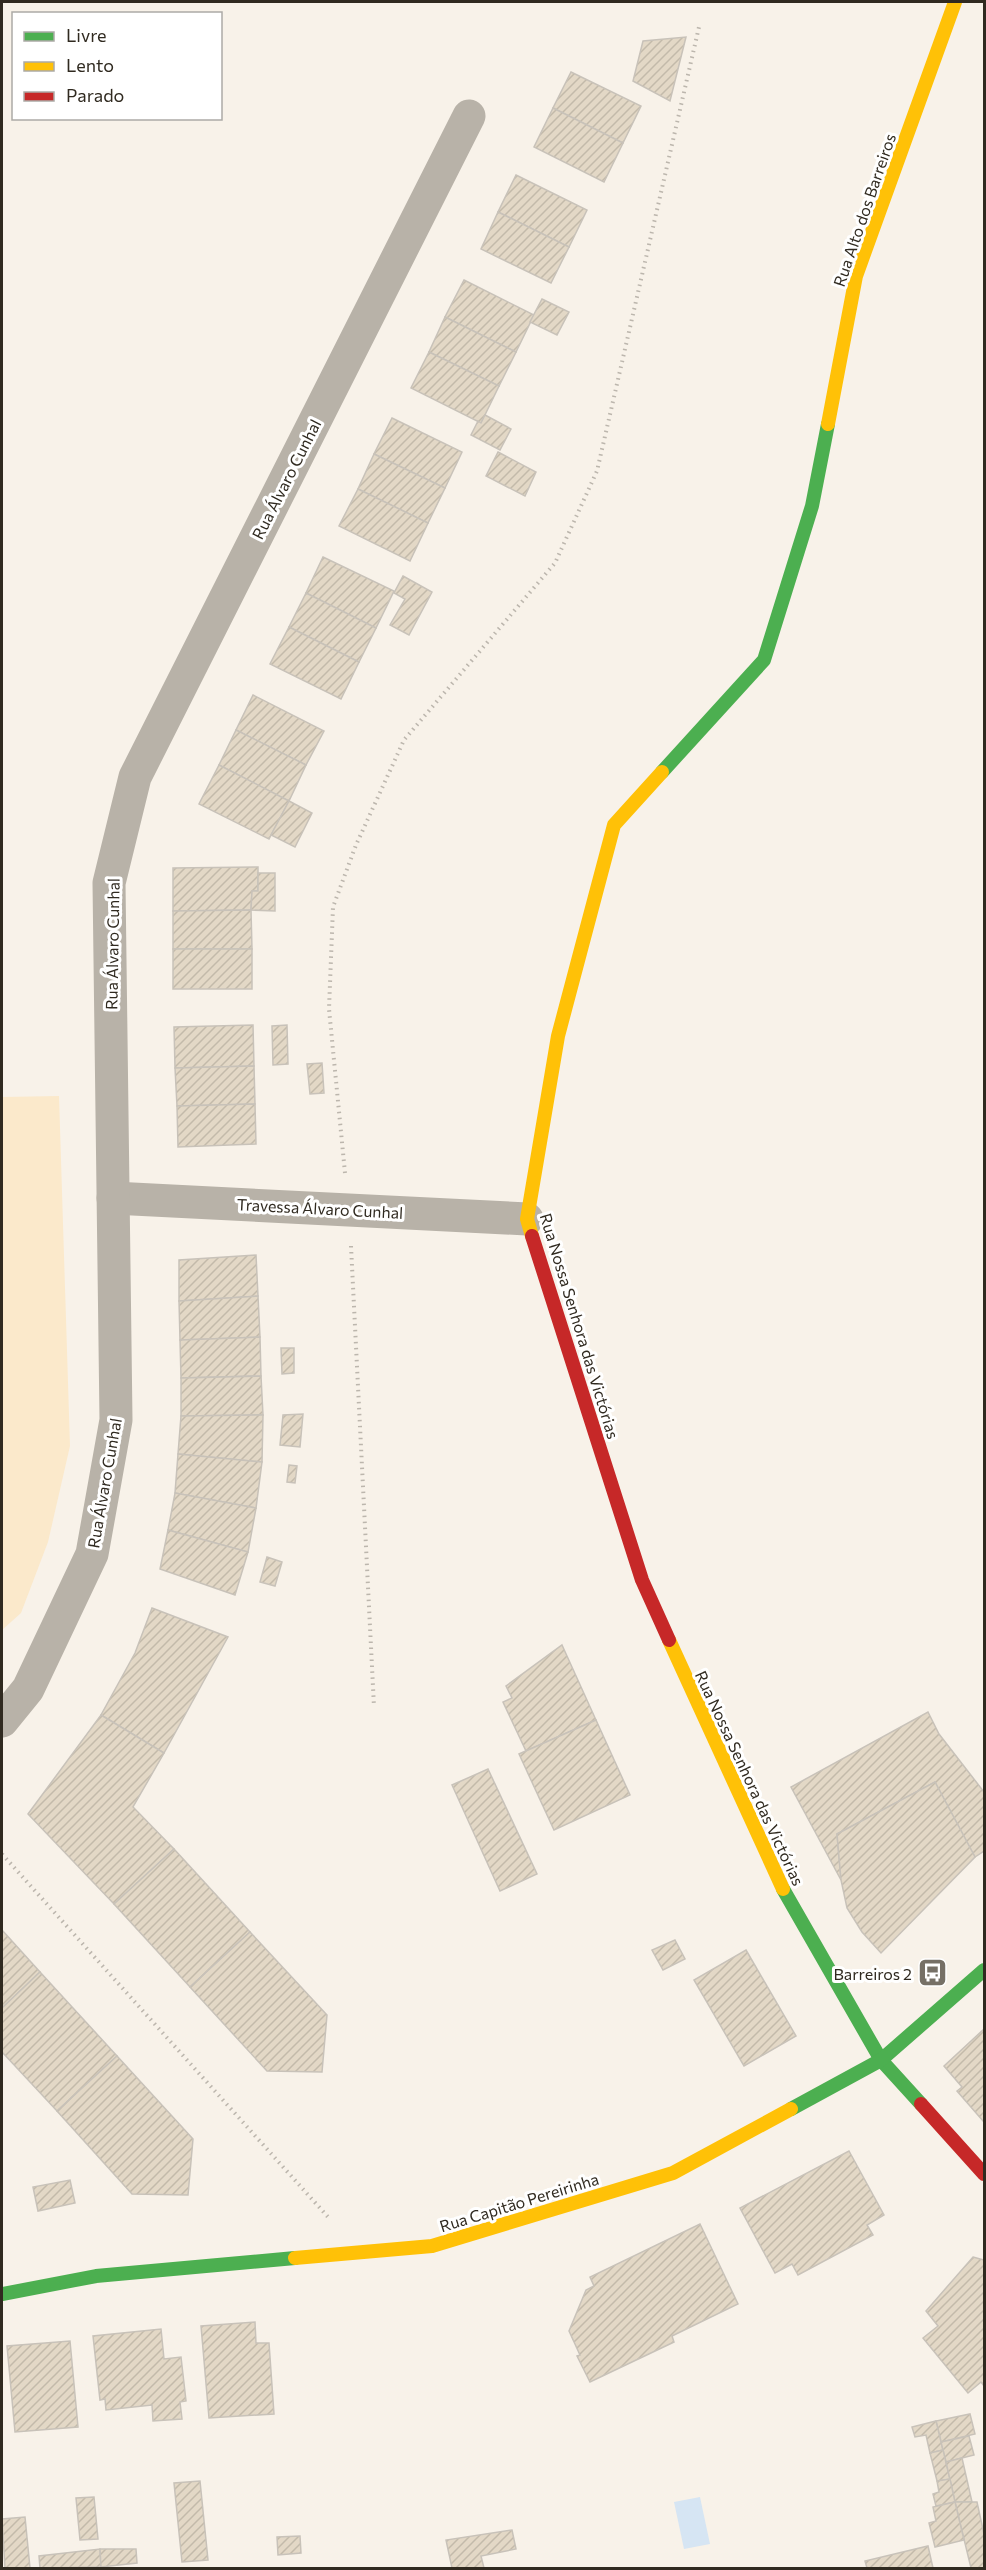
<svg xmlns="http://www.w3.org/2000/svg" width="986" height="2570" viewBox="0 0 986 2570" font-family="Commissioner,sans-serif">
<defs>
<pattern id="building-hatch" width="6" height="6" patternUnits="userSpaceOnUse" patternTransform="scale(1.5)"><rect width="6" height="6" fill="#e3d8c6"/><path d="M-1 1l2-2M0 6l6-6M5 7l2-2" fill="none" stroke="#c3baaa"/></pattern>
</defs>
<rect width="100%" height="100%" fill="#f8f2e9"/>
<polygon fill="#fbe9cb" points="59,1096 70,1446 48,1542 21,1613 2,1630 2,1097"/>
<polygon fill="#d6e5f3" points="700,2497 710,2544 684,2549 674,2502"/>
<g fill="url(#building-hatch)" stroke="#c8c2b9" stroke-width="1.5">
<polygon points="686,37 670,101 633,81 643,41"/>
<polygon points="571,72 641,106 623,143 553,108"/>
<polygon points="553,108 623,143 604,182 534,147"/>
<polygon points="516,175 587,210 569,247 498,212"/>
<polygon points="498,212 569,247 551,283 481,249"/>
<polygon points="464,280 534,315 516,352 445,317"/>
<polygon points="542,299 569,312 557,335 530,322"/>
<polygon points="445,317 516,352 499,386 429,352"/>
<polygon points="429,352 499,386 481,423 411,388"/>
<polygon points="485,415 511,429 500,450 471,435 478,421 481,423"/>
<polygon points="392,418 462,452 445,488 374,454"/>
<polygon points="498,452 536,472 525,496 486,476"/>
<polygon points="374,454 445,488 428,523 358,489"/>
<polygon points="358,489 428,523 410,561 339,526"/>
<polygon points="323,557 394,591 376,628 306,593"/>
<polygon points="403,576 432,592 409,635 390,625 405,599 394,593"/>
<polygon points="306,593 376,628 359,662 289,627"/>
<polygon points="289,627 359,662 341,699 270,664"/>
<polygon points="253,695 324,731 306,765 236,730"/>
<polygon points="236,730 306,765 289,801 219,765"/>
<polygon points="219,765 289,801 269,839 199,804"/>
<polygon points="289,801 312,813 295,847 271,835"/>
<polygon points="258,867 258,891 252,891 251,910 173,911 173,868"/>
<polygon points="258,873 275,873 275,911 251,910 252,891 258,891"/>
<polygon points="251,910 252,949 173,949 173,911"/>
<rect x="173" y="949" width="79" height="40"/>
<polygon points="253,1025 254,1066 175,1068 174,1027"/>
<polygon points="287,1025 288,1064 273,1065 272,1026"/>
<polygon points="322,1063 324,1093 310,1094 307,1064"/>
<polygon points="254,1066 255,1104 177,1106 175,1068"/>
<polygon points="255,1104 256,1144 178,1147 177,1106"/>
<polygon points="256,1255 258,1296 179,1301 179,1260"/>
<polygon points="258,1296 260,1337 180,1340 179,1301"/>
<polygon points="260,1337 261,1376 181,1378 180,1340"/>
<polygon points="281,1348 294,1348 294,1373 282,1374"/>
<polygon points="261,1376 263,1415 181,1416 181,1378"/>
<polygon points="303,1414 300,1447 280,1445 283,1415"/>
<polygon points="263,1415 262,1462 178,1454 181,1416"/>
<polygon points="178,1454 262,1462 256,1508 175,1493"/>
<polygon points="289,1465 297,1466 295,1483 287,1482"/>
<polygon points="175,1493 256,1508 248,1552 168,1530"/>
<polygon points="168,1530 248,1552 235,1595 160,1569"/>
<polygon points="267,1557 282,1562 275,1586 260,1582"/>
<polygon points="152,1608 228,1637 164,1753 101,1715 135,1653"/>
<polygon points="562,1645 596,1720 526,1751 503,1702 512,1698 506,1686"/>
<polygon points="928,1712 939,1734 984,1792 984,1851 975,1857 935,1782 837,1834 841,1880 791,1787"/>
<polygon points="101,1715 164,1753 133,1807 174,1849 114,1904 28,1814"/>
<polygon points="596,1720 630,1795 554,1830 519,1754"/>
<polygon points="488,1769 537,1874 500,1891 452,1785"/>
<polygon points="935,1782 975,1857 881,1953 862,1932 847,1908 841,1880 837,1834"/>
<polygon points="174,1849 250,1932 190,1987 114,1904"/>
<polygon points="2,1930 40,1972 2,2008"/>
<polygon points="250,1932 327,2015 322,2072 267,2071 190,1987"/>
<polygon points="675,1940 685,1959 663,1970 652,1950"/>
<polygon points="746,1950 796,2036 744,2066 694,1980"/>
<polygon points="40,1972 117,2056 57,2111 2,2052 2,2008"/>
<polygon points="984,2029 984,2120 983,2121 957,2091 962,2087 944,2066"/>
<polygon points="117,2056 193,2139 188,2195 132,2194 57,2111"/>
<polygon points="849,2151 884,2215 867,2225 873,2235 798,2275 792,2264 775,2273 740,2208"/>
<polygon points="70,2180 75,2203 38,2211 33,2187"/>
<polygon points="700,2224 738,2304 672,2336 674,2342 590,2382 577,2356 580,2355 569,2331 586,2290 594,2286 590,2277"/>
<polygon points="973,2257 984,2260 984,2386 981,2382 968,2393 923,2338 938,2326 926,2311"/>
<polygon points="255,2322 256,2343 269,2343 274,2414 209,2418 201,2326"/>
<polygon points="161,2329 164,2359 181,2357 186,2401 180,2402 182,2419 153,2421 152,2405 106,2410 105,2399 100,2400 93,2336"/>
<polygon points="70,2341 78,2427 15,2432 7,2346"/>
<polygon points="970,2414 975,2434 941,2442 936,2421"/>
<polygon points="936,2421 943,2450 930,2453 926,2435 915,2437 912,2427"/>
<polygon points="969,2436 974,2455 946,2462 941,2442"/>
<polygon points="943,2450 950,2479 937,2481 930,2453"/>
<polygon points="962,2458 972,2502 955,2502 946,2462"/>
<polygon points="950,2479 955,2502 936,2506 933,2494 939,2492 937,2481"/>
<polygon points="200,2481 208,2560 182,2562 174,2483"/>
<polygon points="94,2497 98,2539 80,2540 76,2498"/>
<polygon points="955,2502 977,2502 984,2534 984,2568 971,2568"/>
<polygon points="955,2502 964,2540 935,2547 929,2523 936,2521 933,2507"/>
<polygon points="25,2517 30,2568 5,2568 2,2519"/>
<polygon points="512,2530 516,2549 481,2556 484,2568 452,2568 446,2540"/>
<polygon points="300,2536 301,2553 278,2555 277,2537"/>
<polygon points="928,2546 933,2568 867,2568 865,2561"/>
<polygon points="100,2549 101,2567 40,2568 39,2556"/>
<polygon points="100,2549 136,2549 137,2563 101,2567"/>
</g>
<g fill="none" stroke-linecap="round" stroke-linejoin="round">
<g stroke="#bcb6ad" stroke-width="4" stroke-dasharray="1.5 4.5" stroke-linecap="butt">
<polyline points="345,1173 329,1009 333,907 356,845 404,740 555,563 597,471 699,27"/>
<polyline points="351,1246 374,1707"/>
<polyline points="2,1854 328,2217"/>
</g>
<g stroke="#b8b2a8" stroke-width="33">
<polyline points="113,1198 527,1219"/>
<polyline points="2,1721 28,1689 92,1554 116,1420 109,883 135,777 469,116"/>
</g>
<g stroke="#4caf50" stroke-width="14">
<polyline points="662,772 764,660 812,506 828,424"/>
<polyline points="783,1889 881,2060 921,2104"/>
<polyline points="791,2109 881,2060 984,1970"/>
<polyline points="2,2294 96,2276 295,2258"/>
</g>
<g stroke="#ffc107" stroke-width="14">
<polyline points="828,424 856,276 955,2"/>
<polyline points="532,1236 527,1219 558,1036 614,825 662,772"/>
<polyline points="669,1640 783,1889"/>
<polyline points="295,2258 432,2246 673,2173 791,2109"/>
</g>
<g stroke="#c62828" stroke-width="14">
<polyline points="532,1236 642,1580 669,1640"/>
<polyline points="921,2104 984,2174"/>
</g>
</g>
<defs>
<symbol id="bus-square" viewBox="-11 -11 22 22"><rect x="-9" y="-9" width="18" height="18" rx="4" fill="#767066" stroke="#fff"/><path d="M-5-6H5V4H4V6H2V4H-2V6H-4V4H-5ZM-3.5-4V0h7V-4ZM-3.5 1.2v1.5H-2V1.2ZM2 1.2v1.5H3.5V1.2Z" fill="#fff"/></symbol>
</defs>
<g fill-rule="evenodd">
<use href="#bus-square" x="916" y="1956" width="33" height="33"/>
</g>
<g text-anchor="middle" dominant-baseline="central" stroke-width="6" stroke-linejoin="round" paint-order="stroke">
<g font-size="16" fill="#302a20" stroke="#fff">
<text transform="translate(864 210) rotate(-71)">Rua Alto dos Barreiros</text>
<text transform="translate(286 479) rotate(-63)">Rua Álvaro Cunhal</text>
<text transform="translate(112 944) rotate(-89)">Rua Álvaro Cunhal</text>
<text transform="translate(320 1208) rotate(3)">Travessa Álvaro Cunhal</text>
<text transform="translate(580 1326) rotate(73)">Rua Nossa Senhora das Victórias</text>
<text transform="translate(104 1483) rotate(-80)">Rua Álvaro Cunhal</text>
<text transform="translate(750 1778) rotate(65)">Rua Nossa Senhora das Victórias</text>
<text transform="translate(519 2202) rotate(-17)">Rua Capitão Pereirinha</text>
</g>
<g font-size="16" fill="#302a20" stroke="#fff" text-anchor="end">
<text x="912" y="1973">Barreiros 2</text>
</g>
</g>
<rect width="986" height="2570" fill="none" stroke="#302a20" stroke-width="6"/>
<rect x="12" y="12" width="210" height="108" fill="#ffffff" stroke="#acaaa6" stroke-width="1.5"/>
<rect x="24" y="32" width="30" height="9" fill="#4caf50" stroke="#acaaa6" stroke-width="1.5"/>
<text x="66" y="42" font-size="18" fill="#302a20">Livre</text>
<rect x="24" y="62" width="30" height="9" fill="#ffc107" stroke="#acaaa6" stroke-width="1.5"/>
<text x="66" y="72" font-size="18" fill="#302a20">Lento</text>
<rect x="24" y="92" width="30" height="9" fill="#c62828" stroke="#acaaa6" stroke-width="1.5"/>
<text x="66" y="102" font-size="18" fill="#302a20">Parado</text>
</svg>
